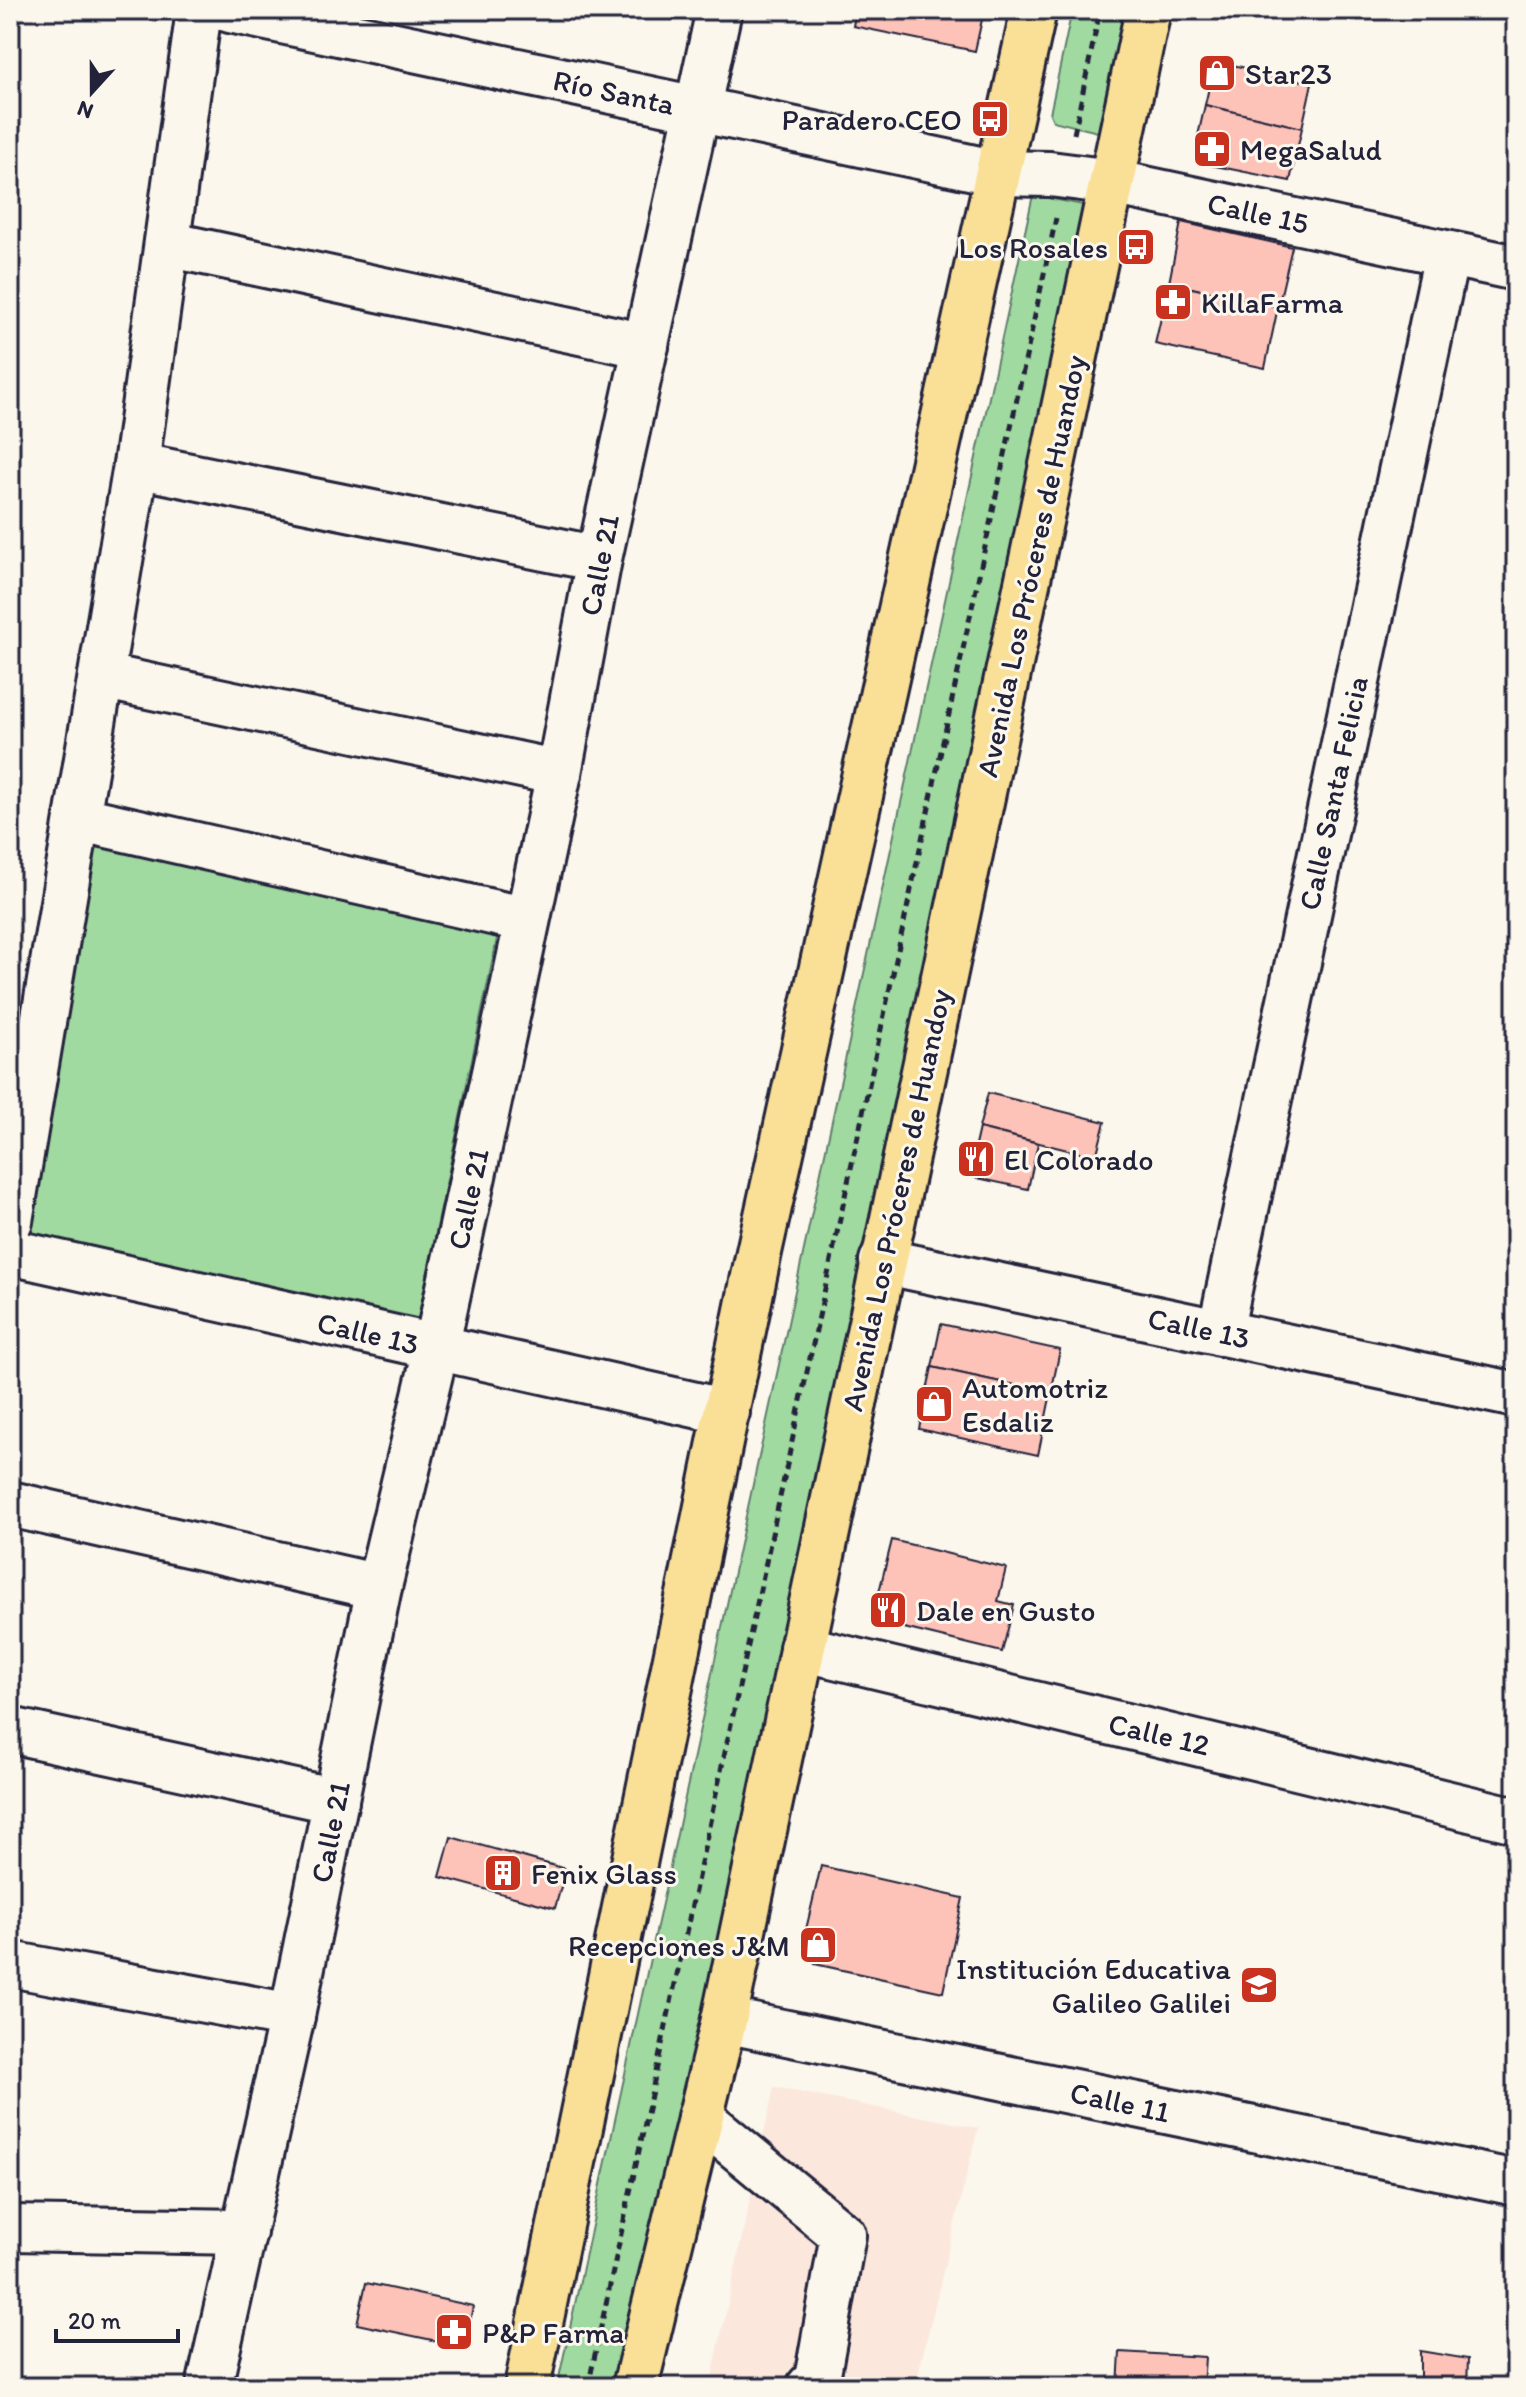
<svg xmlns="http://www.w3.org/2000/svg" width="1526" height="2397" viewBox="0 0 1526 2397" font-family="Itim,sans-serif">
<rect width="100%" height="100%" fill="#fbf7ec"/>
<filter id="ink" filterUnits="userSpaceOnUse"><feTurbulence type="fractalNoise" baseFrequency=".0125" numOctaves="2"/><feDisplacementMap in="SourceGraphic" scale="16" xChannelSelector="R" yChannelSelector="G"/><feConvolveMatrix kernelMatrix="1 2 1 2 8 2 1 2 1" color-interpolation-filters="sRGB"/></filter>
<g filter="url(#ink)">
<polygon fill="#fce7dc" points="774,2087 978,2128 915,2387 710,2387"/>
<g fill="#a0daa0" stroke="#617e6e" stroke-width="2">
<polygon points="1072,10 1141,10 1114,136 1053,121 1050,114"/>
<polygon points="1033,195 1088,206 627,2387 557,2387"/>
<polygon points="84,840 498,934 415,1334 20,1243"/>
</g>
<g fill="#fdc2b8" stroke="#22223b" stroke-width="2">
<polygon points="856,10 961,10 983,15 975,51 853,26"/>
<polygon points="1215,61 1312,83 1302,128 1205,105"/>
<polygon points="1205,105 1302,128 1290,181 1211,165 1197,140"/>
<polygon points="1181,222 1292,247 1278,307 1169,283"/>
<polygon points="1169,283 1278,307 1265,368 1155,344"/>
<polygon points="988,1093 1105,1122 1096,1157 979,1128"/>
<polygon points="979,1128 1038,1143 1028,1189 968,1176"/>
<polygon points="941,1324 1060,1350 1051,1393 932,1367"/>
<polygon points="932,1367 1051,1393 1038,1455 919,1429"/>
<polygon points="892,1540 1006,1568 998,1601 1014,1605 1002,1652 888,1624 875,1608"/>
<polygon points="451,1837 566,1869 555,1908 440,1877"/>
<polygon points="821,1866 963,1898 943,1992 815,1964 803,1942"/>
<polygon points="366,2283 473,2306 465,2347 357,2324"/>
<polygon points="1420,2351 1468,2359 1467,2387 1420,2387"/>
<polygon points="1120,2352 1205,2357 1203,2387 1118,2387"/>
<polygon points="1302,2380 1337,2381 1337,2387 1302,2387"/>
<polygon points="1337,2381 1420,2382 1420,2387 1337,2387"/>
</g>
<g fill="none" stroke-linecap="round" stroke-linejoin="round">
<defs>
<g id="minor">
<polyline points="230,10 998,173 1050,174 1112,182 1516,268"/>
<polyline points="167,244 646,346"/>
<polyline points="136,465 599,559"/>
<polyline points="101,676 559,773"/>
<polyline points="77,818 527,920"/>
<polyline points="10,1221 136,465 199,10"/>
<polyline points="10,1252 727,1412"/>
<polyline points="882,1261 1516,1395"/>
<polyline points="1220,1333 1447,254"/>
<polyline points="10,1504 379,1587"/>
<polyline points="802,1648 1516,1820"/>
<polyline points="10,1730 336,1801"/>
<polyline points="10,1964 292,2016"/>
<polyline points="724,2020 1516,2183"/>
<polyline points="700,2117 843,2235 817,2379 809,2387"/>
<polyline points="10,2228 244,2232"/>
<polyline points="209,2387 292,2016 379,1587 436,1349 559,773 599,559 719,10"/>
</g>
<g id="major">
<polyline points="527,2387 759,1252 1034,10"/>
<polyline points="635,2387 724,2020 1148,10"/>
</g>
</defs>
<use href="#minor" stroke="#22223b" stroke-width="50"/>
<use href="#major" stroke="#22223b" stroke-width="50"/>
<g stroke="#22223b" stroke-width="5" stroke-dasharray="8 6" stroke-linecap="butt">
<polyline points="1074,134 1100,10"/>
<polyline points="588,2387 1056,218"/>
</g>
<use href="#minor" stroke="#fbf7ec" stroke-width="44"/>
<use href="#major" stroke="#fadf96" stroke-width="44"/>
</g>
</g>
<defs>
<symbol id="shop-square" viewBox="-11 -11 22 22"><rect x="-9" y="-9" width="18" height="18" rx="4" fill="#c8321e" stroke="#fbf7ec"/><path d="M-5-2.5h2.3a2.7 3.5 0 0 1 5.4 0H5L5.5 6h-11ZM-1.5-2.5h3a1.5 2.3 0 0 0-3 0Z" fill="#fff"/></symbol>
<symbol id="bus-square" viewBox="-11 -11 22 22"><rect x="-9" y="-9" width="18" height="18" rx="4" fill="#c8321e" stroke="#fbf7ec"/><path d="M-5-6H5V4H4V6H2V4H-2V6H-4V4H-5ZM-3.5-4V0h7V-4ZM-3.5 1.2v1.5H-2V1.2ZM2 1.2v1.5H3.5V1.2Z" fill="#fff"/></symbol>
<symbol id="pharmacy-square" viewBox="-11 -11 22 22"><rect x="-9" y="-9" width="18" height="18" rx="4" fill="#c8321e" stroke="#fbf7ec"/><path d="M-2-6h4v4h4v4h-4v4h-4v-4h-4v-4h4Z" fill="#fff"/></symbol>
<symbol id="restaurant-square" viewBox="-11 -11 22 22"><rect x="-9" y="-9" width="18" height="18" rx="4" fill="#c8321e" stroke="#fbf7ec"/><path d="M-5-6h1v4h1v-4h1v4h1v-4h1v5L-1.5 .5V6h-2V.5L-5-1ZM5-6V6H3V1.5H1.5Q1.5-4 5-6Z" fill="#fff"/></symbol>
<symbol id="building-square" viewBox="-11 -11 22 22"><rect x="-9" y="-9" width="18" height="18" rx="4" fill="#c8321e" stroke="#fbf7ec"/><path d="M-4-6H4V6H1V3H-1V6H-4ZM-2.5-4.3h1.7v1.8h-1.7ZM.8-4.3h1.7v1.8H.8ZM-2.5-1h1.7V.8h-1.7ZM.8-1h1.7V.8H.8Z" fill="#fff"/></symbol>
<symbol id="school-square" viewBox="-11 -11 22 22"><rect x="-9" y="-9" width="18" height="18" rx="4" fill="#c8321e" stroke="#fbf7ec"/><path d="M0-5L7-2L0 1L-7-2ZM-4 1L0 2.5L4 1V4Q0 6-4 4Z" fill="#fff"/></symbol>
</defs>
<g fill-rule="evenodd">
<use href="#shop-square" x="1195" y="51" width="44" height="44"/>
<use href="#bus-square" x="968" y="97" width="44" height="44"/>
<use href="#pharmacy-square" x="1190" y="127" width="44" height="44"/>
<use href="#bus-square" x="1114" y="225" width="44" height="44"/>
<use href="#pharmacy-square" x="1151" y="280" width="44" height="44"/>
<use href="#restaurant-square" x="954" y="1137" width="44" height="44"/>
<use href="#shop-square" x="912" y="1382" width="44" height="44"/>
<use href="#restaurant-square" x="866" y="1588" width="44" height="44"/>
<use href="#building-square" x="481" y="1851" width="44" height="44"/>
<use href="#shop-square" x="796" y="1923" width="44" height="44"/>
<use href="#school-square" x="1237" y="1963" width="44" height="44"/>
<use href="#pharmacy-square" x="432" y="2310" width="44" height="44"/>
</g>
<g text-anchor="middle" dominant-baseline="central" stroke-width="6" stroke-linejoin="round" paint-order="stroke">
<g font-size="30" fill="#22223b" stroke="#fbf7ec" text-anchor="start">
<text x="1245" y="73">Star23</text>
<text x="962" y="119" text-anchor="end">Paradero CEO</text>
<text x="1240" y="149">MegaSalud</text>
<text x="1108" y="247" text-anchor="end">Los Rosales</text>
<text x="1201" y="302">KillaFarma</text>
<text x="1004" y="1159">El Colorado</text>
<text x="962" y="1387">Automotriz<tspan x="962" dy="34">Esdaliz</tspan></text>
<text x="916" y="1610">Dale en Gusto</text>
<text x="531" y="1873">Fenix Glass</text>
<text x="790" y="1945" text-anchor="end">Recepciones J&amp;M</text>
<text x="1231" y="1968" text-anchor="end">Institución Educativa<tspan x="1231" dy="34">Galileo Galilei</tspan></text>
<text x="482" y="2332">P&amp;P Farma</text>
</g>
<g font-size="30" fill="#22223b" stroke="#fbf7ec">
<text transform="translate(614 92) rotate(12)">Río Santa</text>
<text transform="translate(1258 213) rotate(12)">Calle 15</text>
<text transform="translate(599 565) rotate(-79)">Calle 21</text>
<text transform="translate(1031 566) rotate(-78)">Avenida Los Próceres de Huandoy</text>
<text transform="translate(1333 793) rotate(-78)">Calle Santa Felicia</text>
<text transform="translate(468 1199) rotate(-78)">Calle 21</text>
<text transform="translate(896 1200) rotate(-78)">Avenida Los Próceres de Huandoy</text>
<text transform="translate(1199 1328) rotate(12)">Calle 13</text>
<text transform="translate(368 1333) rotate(13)">Calle 13</text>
<text transform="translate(1159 1734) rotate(13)">Calle 12</text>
<text transform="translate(330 1832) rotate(-79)">Calle 21</text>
<text transform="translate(1120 2102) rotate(12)">Calle 11</text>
</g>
</g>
<rect width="1526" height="2397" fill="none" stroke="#fbf7ec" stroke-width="40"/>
<rect x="20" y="20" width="1486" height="2357" fill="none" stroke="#22223b" stroke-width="3" filter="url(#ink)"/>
<g transform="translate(92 92) rotate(201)" stroke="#fbf7ec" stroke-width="6" paint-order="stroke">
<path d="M0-6L14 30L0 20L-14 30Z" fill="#22223b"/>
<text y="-12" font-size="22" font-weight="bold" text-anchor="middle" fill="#22223b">N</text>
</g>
<path d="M56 2329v12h122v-12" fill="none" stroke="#22223b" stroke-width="4"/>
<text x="68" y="2329" font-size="24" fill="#22223b" stroke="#fbf7ec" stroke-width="6" paint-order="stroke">20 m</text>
</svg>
